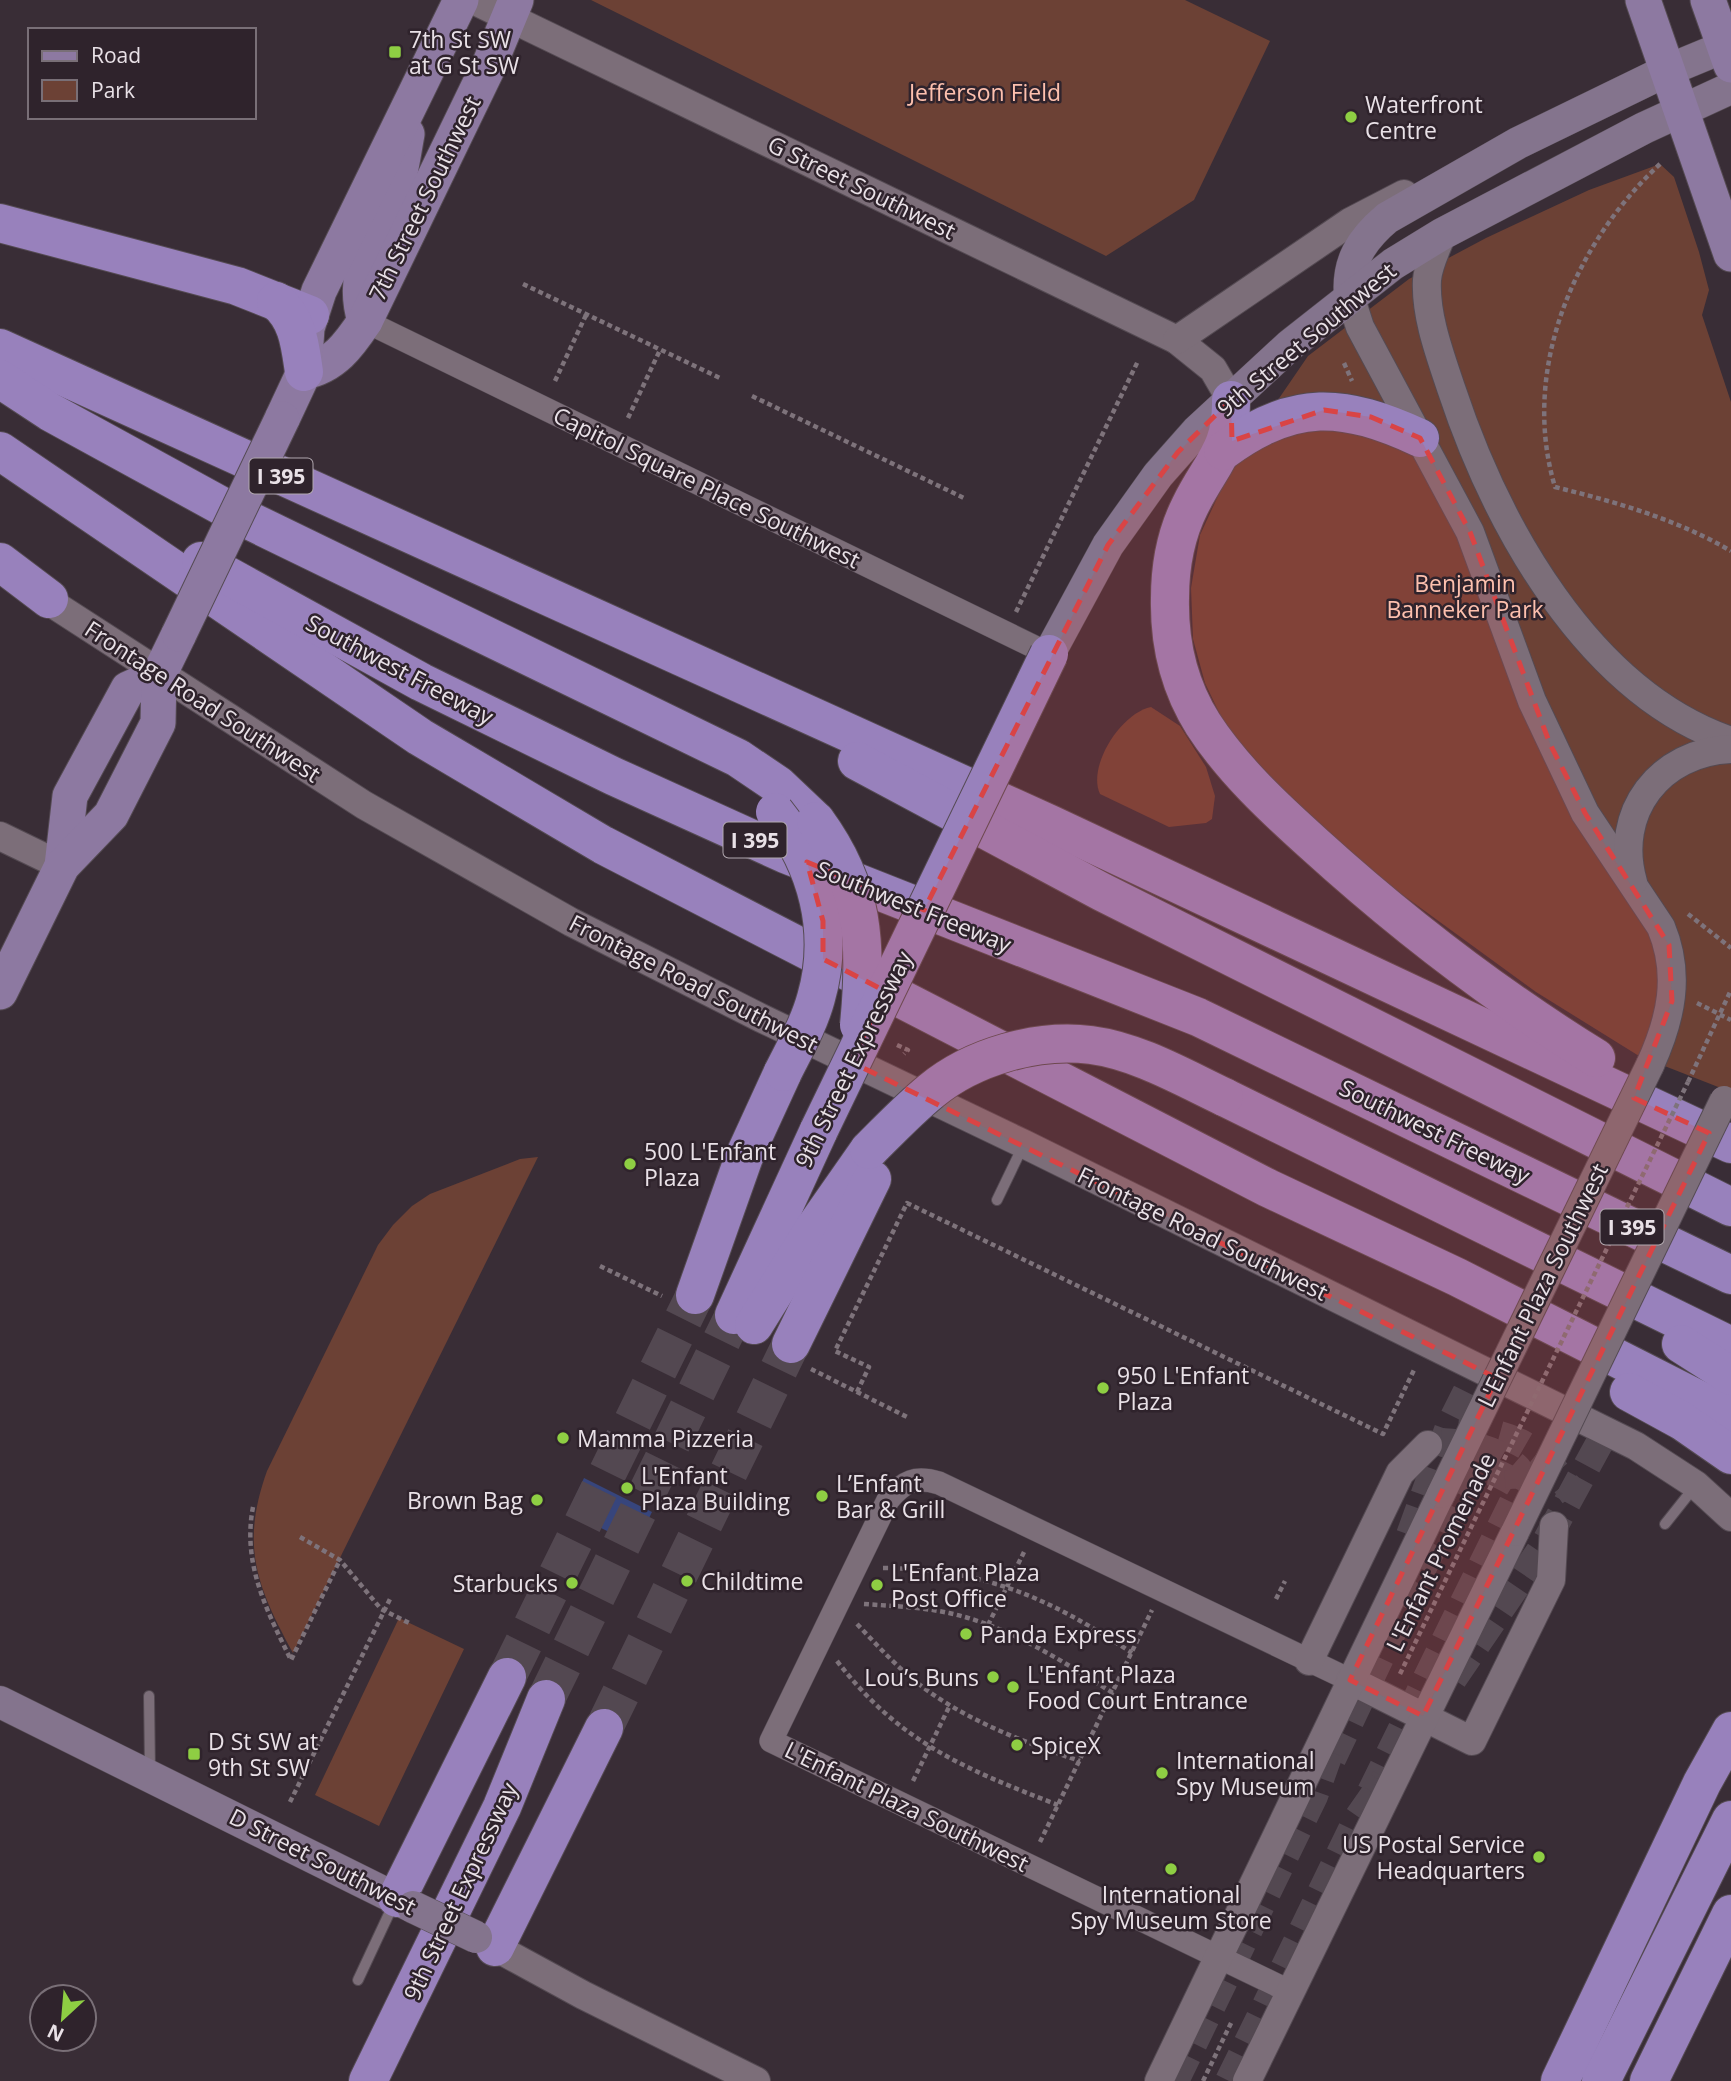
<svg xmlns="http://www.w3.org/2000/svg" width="1731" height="2081" viewBox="0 0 1731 2081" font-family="'Open Sans',sans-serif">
<rect width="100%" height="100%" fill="#392d36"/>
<g fill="#6c4135">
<polygon points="591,0 1185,0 1270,41 1194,200 1106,256"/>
<polygon points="1660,164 1674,177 1699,252 1709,290 1702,315 1731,402 1731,1092 1639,1056 1536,992 1385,882 1289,798 1225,725 1205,683 1193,639 1191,588 1200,535 1230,470 1308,356 1409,279 1486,238 1589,190"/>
<path d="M 1151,707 L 1180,726 L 1206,767 L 1215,796 L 1212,819 L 1206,823 L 1169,827 L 1100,794 C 1087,766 1121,713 1151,707 Z"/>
<path d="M 538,1157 L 293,1653 C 257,1587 240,1546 267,1471 L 378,1245 L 393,1225 L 412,1206 L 430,1194 L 520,1159 Z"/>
<polygon points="399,1618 464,1649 379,1826 315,1795"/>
</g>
<polygon fill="#37457c" points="584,1478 652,1512 636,1545 568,1512"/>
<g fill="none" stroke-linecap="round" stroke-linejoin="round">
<g stroke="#534851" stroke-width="28" stroke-dasharray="28 14" stroke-linecap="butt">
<path d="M 1458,1428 C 1517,1434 1539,1446 1574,1495"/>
<polyline points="1410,1535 1449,1427 1478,1369"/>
<polyline points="1453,1679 1544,1545 1606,1431"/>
<path d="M 1332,1759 L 1464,1481 C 1481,1461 1503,1475 1521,1487"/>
<path d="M 1371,1792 L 1520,1488 L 1518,1469 C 1499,1449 1468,1443 1441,1442"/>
<polyline points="1175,2081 1314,1796 1334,1740"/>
<polyline points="1229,2081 1357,1819 1385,1779"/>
</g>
<g stroke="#534851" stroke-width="38" stroke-dasharray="38 19" stroke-linecap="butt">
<polyline points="507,1677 695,1295"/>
<polyline points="546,1699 734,1315"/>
<polyline points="604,1728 791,1344"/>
</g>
<defs>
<g id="service">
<polyline points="997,1200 1023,1146"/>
<polyline points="1665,1524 1696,1485"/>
<polyline points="149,1696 150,1770"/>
<polyline points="358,1980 394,1903"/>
</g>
<g id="minor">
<polyline points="365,321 1049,654"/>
<path d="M 1291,1992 L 771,1741 L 888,1500 C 904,1481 915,1476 939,1483 L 1350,1680"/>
</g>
<g id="tertiary">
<polyline points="473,0 1177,340 1213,369 1231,400"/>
<path d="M 1442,234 C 1437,248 1428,265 1427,280 C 1425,315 1440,355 1451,388 C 1496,524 1587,692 1731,741"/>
<path d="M 1350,296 L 1360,327 L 1470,532 L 1532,701 L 1585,813 L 1661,927 C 1681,975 1671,1019 1650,1065"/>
<polyline points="1177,340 1350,222 1404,194"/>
<polyline points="33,591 364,805 571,922 761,1018 1024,1144 1636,1446 1696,1485 1731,1517"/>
<polyline points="0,836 62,866"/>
<path d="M 1633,882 C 1613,812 1660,752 1731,749"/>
<polyline points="1309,1661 1400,1473 1428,1445"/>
<polyline points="1350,1680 1472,1741 1551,1580 1554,1526"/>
<polyline points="495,1947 583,1995 756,2081"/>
<polyline points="1159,2081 1441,1494"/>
<polyline points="1247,2081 1515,1532"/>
</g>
<g id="secondary">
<path d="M 1350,296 C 1347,262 1361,240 1387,218 L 1518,143 L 1666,71 L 1724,47"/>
<polyline points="1049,654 1108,545 1158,475 1197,431 1290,345 1393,264 1442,234 1644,128 1731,88"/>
<polyline points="0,1702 413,1907"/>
</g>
<g id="primary">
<polyline points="1643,0 1731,254"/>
<polyline points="1708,0 1731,65"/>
<path d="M 365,321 C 350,273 374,240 392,197 C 401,177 403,155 407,134"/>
<path d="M 304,372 C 334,366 349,345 365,321 L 490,63 L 516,0"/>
<polyline points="282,419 304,372 307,328 319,291 461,0"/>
<polyline points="62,866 70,796 128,689 159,675"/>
<polyline points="0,992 62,866 111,815 158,723 159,675 179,634"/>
</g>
<g id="motorway">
<polyline points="0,223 237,286 310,315"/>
<path d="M 276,301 C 298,319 300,345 304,372"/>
<polyline points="0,348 1050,824 1731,1144"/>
<polyline points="0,379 50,412 238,515 738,758 778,785 816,821"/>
<path d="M 1231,400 C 1232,451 1211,463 1190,506 C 1176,534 1170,566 1170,598 C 1169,642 1179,686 1203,724 C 1232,769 1274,808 1314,844 C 1401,923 1496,996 1596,1058"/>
<polyline points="0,451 420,737 603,845 1268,1188 1457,1277 1731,1416"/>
<path d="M 1223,451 C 1294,398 1344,403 1420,438"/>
<polyline points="201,561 421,682 613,776 785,854 1198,1017 1731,1275"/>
<polyline points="0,562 49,599"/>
<polyline points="857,761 1102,892 1731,1207"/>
<polyline points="1224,1097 1731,1346"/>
<polyline points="695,1295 744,1157 783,1072"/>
<polyline points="734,1315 819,1130"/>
<polyline points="754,1325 813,1230 869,1150"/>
<polyline points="791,1344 872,1179"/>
<polyline points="1681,1344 1731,1376"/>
<polyline points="1629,1392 1682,1421 1731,1455"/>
<polyline points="397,1898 507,1677"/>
<polyline points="495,1947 604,1728"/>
<polyline points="368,2081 502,1807 546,1699"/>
<polyline points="1560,2081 1702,1783 1731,1731"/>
<polyline points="1601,2081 1731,1820"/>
<polyline points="1649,2081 1731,1914"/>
</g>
</defs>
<use href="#service" stroke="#544a52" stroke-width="12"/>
<use href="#minor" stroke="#544a52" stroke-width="24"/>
<use href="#tertiary" stroke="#544a52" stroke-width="30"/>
<use href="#secondary" stroke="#544a52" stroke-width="33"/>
<use href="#primary" stroke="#544a52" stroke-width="37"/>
<use href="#motorway" stroke="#544a52" stroke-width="40"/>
<g stroke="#7e737b" stroke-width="4.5" stroke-dasharray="5 3.5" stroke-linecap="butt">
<path d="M 1660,164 C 1574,244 1520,370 1555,487 C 1616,502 1676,519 1731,551"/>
<polyline points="523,284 722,379"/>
<polyline points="1344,363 1352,381"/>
<polyline points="555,381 586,315"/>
<polyline points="752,396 966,499"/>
<polyline points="628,418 660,350"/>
<polyline points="1016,612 1138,361"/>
<polyline points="1688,914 1731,948"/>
<polyline points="1697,1003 1731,1020"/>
<polyline points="897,1045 908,1050 904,1054"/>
<polyline points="1688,1082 1731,990"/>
<polyline points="600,1266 662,1296"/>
<polyline points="811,1369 907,1417"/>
<polyline points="857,1392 869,1367 835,1351 907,1203 1383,1434 1414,1370"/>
<path d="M 253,1507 C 242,1564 267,1611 291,1660 L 340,1560"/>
<polyline points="300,1537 340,1560 381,1609 411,1624"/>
<path d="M 883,1568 C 984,1569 1048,1597 1132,1653"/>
<polyline points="1276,1599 1285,1581"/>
<path d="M 864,1604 C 892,1606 921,1607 949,1613 C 1009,1626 1062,1661 1113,1693"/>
<path d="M 857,1624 C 876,1644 894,1664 915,1681 C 962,1719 1023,1742 1080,1761"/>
<polyline points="988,1625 1024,1552"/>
<path d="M 837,1661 C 900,1743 965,1769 1058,1805"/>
<polyline points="1400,1674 1478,1513"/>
<polyline points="913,1781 950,1705"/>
<polyline points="290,1802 391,1597"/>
<polyline points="1040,1842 1152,1610"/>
<polyline points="1203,2081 1232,2021"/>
</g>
<use href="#service" stroke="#7c6e79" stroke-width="10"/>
<use href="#minor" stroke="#7c6e79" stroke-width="23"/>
<use href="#tertiary" stroke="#7c6e79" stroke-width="28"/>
<use href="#secondary" stroke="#84748d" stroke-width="32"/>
<use href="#primary" stroke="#8d79a1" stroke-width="35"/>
<use href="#motorway" stroke="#9881bc" stroke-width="38"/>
<defs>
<g id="tertiary-bridge">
<polyline points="1441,1494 1650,1065"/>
<polyline points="1515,1532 1724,1100"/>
</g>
<polyline id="secondary-bridge" points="413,1907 476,1937"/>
<polyline id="primary-bridge" points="179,634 282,419"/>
<g id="motorway-bridge">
<path d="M 775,812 C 817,864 835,932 816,998 C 809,1024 795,1048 783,1072"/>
<path d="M 816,821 C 865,888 867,944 859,1025"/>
<polyline points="819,1130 1049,654"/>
<path d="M 869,1150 C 889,1130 909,1109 931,1091 C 972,1057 1037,1038 1091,1045 C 1137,1051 1182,1077 1224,1097"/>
</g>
</defs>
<use href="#tertiary-bridge" stroke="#544a52" stroke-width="30" stroke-linecap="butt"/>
<use href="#secondary-bridge" stroke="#544a52" stroke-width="33" stroke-linecap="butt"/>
<use href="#primary-bridge" stroke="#544a52" stroke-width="37" stroke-linecap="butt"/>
<use href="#motorway-bridge" stroke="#544a52" stroke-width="40" stroke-linecap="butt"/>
<polyline stroke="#7e737b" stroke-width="4.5" stroke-dasharray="5 3.5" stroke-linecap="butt" points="1478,1513 1688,1082"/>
<use href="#tertiary-bridge" stroke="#7c6e79" stroke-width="28"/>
<use href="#secondary-bridge" stroke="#84748d" stroke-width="32"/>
<use href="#primary-bridge" stroke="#8d79a1" stroke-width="35"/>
<use href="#motorway-bridge" stroke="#9881bc" stroke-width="38"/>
</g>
<path fill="#d94445" fill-opacity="0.2" stroke="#d94445" stroke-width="5" stroke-dasharray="14 9" stroke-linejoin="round" d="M 1231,400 L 1232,441 L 1324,410 L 1371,417 L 1420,438 L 1470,532 L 1550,744 L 1585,813 L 1669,945 L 1672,1001 L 1634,1098 L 1709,1133 L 1423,1716 L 1350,1680 L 1497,1378 L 851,1062 L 885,991 L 823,959 L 823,921 L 807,862 L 924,910 L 1108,545 L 1178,452 Z"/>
<g fill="#8ece43" stroke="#2f232c" stroke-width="2.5">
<rect x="388" y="45" width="14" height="14" rx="3.5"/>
<circle cx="1351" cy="117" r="7"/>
<circle cx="630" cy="1164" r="7"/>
<circle cx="1103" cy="1388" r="7"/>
<circle cx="563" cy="1438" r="7"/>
<circle cx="627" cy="1488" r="7"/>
<circle cx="822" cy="1496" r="7"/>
<circle cx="537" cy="1500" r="7"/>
<circle cx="687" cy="1581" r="7"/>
<circle cx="572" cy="1583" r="7"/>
<circle cx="877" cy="1585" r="7"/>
<circle cx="966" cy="1634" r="7"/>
<circle cx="993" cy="1677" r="7"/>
<circle cx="1013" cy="1687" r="7"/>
<circle cx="1017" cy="1745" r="7"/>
<rect x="187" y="1747" width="14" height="14" rx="3.5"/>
<circle cx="1162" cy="1773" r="7"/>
<circle cx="1539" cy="1857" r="7"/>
<circle cx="1171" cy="1869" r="7"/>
</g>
<g text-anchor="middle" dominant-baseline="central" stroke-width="5" stroke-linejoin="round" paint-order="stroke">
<g fill="#2f232c" stroke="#b1a8af" stroke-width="2">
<rect x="249.5" y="458.5" width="63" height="35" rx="5"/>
<rect x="723.5" y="822.5" width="63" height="35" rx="5"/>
<rect x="1600.5" y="1209.5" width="63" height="35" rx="5"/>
</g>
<g font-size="21" font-weight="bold" fill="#e9e1e7">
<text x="281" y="476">I 395</text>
<text x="755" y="840">I 395</text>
<text x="1632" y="1227">I 395</text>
</g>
<g font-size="23" fill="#e9e1e7" stroke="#2f232c" text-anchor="start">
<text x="409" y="39">7th St SW<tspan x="409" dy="26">at G St SW</tspan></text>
<text x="1365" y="104">Waterfront<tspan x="1365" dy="26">Centre</tspan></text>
<text x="644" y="1151">500 L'Enfant<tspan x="644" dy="26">Plaza</tspan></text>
<text x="1117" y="1375">950 L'Enfant<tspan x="1117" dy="26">Plaza</tspan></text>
<text x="577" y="1438">Mamma Pizzeria</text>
<text x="641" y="1475">L'Enfant<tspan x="641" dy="26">Plaza Building</tspan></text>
<text x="836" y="1483">L’Enfant<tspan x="836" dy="26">Bar &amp; Grill</tspan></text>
<text x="523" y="1500" text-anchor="end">Brown Bag</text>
<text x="891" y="1572">L'Enfant Plaza<tspan x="891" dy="26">Post Office</tspan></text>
<text x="701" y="1581">Childtime</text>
<text x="558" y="1583" text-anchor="end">Starbucks</text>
<text x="980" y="1634">Panda Express</text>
<text x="1027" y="1674">L'Enfant Plaza<tspan x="1027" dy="26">Food Court Entrance</tspan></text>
<text x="979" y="1677" text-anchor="end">Lou’s Buns</text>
<text x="208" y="1741">D St SW at<tspan x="208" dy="26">9th St SW</tspan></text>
<text x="1031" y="1745">SpiceX</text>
<text x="1176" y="1760">International<tspan x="1176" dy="26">Spy Museum</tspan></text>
<text x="1525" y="1844" text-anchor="end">US Postal Service<tspan x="1525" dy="26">Headquarters</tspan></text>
<text x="1171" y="1894" text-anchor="middle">International<tspan x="1171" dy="26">Spy Museum Store</tspan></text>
</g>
<g font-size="23" fill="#fdc0ae" stroke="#2f232c">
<text x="985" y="92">Jefferson Field</text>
<text x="1465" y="583">Benjamin<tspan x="1465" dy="26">Banneker Park</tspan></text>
</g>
<g font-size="23" fill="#e9e1e7" stroke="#2f232c">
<text transform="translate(862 187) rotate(26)">G Street Southwest</text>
<text transform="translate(424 198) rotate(-64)">7th Street Southwest</text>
<text transform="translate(1306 339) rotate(-40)">9th Street Southwest</text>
<text transform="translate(707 487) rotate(26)">Capitol Square Place Southwest</text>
<text transform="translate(400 669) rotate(28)">Southwest Freeway</text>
<text transform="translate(203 701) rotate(33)">Frontage Road Southwest</text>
<text transform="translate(914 906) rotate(22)">Southwest Freeway</text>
<text transform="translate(694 983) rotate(27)">Frontage Road Southwest</text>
<text transform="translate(853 1059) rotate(-64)">9th Street Expressway</text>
<text transform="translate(1435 1131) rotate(26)">Southwest Freeway</text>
<text transform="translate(1203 1233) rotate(26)">Frontage Road Southwest</text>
<text transform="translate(1542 1285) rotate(-64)">L'Enfant Plaza Southwest</text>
<text transform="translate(1440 1552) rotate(-64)">L'Enfant Promenade</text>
<text transform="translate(907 1806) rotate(26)">L'Enfant Plaza Southwest</text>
<text transform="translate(323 1861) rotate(27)">D Street Southwest</text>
<text transform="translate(460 1891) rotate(-65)">9th Street Expressway</text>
</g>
</g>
<rect x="28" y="28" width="228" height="91" fill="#2f232c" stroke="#796f77" stroke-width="2"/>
<rect x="42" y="51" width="35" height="10" fill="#8d79a1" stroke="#796f77" stroke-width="2"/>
<text x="91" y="63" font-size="21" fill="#e9e1e7">Road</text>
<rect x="42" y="80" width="35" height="21" fill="#6c4135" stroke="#796f77" stroke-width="2"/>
<text x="91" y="98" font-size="21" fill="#e9e1e7">Park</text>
<g transform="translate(63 2018) rotate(206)"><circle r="33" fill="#2f232c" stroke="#796f77" stroke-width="2"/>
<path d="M0-5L12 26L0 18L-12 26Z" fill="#8ece43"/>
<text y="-10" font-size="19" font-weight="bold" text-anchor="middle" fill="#e9e1e7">N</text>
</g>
</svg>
